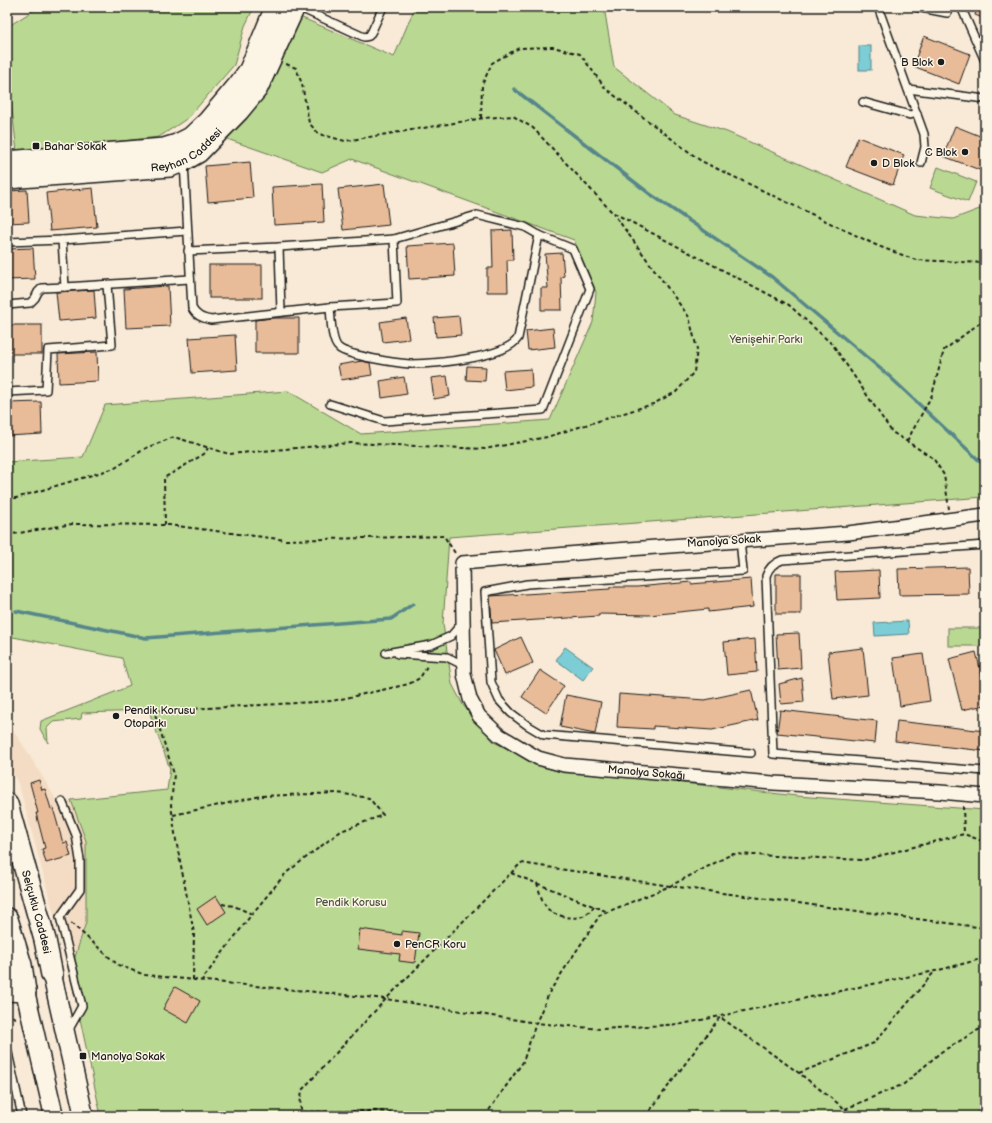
<svg xmlns="http://www.w3.org/2000/svg" width="992" height="1123" viewBox="0 0 992 1123" font-family="'Balsamiq Sans',sans-serif">
<rect width="100%" height="100%" fill="#f8ead6"/>
<filter id="ink" filterUnits="userSpaceOnUse"><feTurbulence type="fractalNoise" baseFrequency=".025" numOctaves="2"/><feDisplacementMap in="SourceGraphic" scale="8" xChannelSelector="R" yChannelSelector="G"/><feConvolveMatrix kernelMatrix="1 2 1 2 8 2 1 2 1" color-interpolation-filters="sRGB"/></filter>
<g filter="url(#ink)">
<polygon fill="#f4dcc4" points="7,721 27,751 60,806 71,800 86,841 86,922 70,973 20,789 7,758"/>
<g fill="#b9d891" stroke="#6a7a56">
<polygon points="39,7 254,7 245,26 234,65 188,118 159,137 17,152 7,67 7,27"/>
<polygon points="415,7 604,7 614,67 675,115 727,132 915,215 953,219 985,207 985,497 449,537 443,624 452,684 463,705 494,742 543,767 797,796 985,810 985,1105 972,1116 101,1116 70,973 86,922 86,841 71,800 167,790 170,769 149,711 82,713 81,719 53,722 47,728 48,743 40,729 41,721 130,686 122,658 13,637 7,631 7,462 83,457 105,405 288,391 361,434 550,420 593,322 596,292 574,240 352,159 322,172 227,139 300,17 394,57"/>
<polygon points="938,167 976,182 968,202 930,188"/>
<rect x="948" y="628" width="37" height="18"/>
</g>
<g fill="#7ccdd5" stroke="#56868b">
<rect x="859" y="46" width="12" height="24"/>
<polygon points="908,621 909,634 875,636 874,623"/>
<polygon points="565,647 593,667 583,680 556,660"/>
</g>
<g fill="none" stroke-linecap="round" stroke-linejoin="round">
<g stroke="#56868b" stroke-width="3.5">
<polyline points="514,89 650,194 772,277 889,376 985,466"/>
<polyline points="16,611 146,638 391,619 413,604"/>
</g>
</g>
<g fill="#e9bc99" stroke="#1c1c1c">
<polygon points="977,7 985,7 985,19 975,15"/>
<polygon points="924,36 970,54 959,84 913,66"/>
<polygon points="955,126 985,138 985,172 943,156"/>
<polygon points="858,137 904,155 893,185 846,167"/>
<polygon points="250,162 253,198 208,202 205,166"/>
<polygon points="322,184 324,222 274,225 272,187"/>
<polygon points="384,184 389,225 343,230 338,189"/>
<polygon points="93,188 97,227 50,231 46,193"/>
<polygon points="27,190 29,222 7,223 7,191"/>
<polygon points="512,230 513,260 507,260 508,292 487,292 487,268 493,268 492,231"/>
<polygon points="453,243 455,276 409,279 407,246"/>
<polygon points="33,248 35,279 7,280 7,249"/>
<polygon points="562,253 564,276 561,277 562,310 541,310 541,288 548,288 545,254"/>
<rect x="209" y="265" width="53" height="33"/>
<polygon points="168,286 170,326 126,328 124,289"/>
<polygon points="94,290 96,318 59,321 56,292"/>
<polygon points="459,316 461,335 436,337 434,318"/>
<polygon points="272,318 299,318 299,353 255,353 255,320"/>
<polygon points="406,318 409,339 383,342 380,322"/>
<rect x="7" y="325" width="35" height="29"/>
<polygon points="553,328 555,347 528,350 526,331"/>
<polygon points="235,335 237,370 192,373 189,338"/>
<polygon points="97,352 98,381 59,383 58,354"/>
<polygon points="362,361 370,363 372,375 341,380 338,365"/>
<polygon points="467,366 486,367 485,381 466,380"/>
<polygon points="531,369 532,387 505,390 503,371"/>
<polygon points="447,376 450,396 434,399 431,378"/>
<polygon points="404,377 407,394 382,398 380,381"/>
<polygon points="41,402 42,434 7,436 7,403"/>
<polygon points="968,567 969,594 899,595 898,569"/>
<polygon points="879,570 880,598 837,600 835,572"/>
<rect x="776" y="574" width="25" height="40"/>
<polygon points="751,579 753,607 708,612 708,609 649,615 599,614 599,616 492,623 490,596 610,589 610,587 637,587 691,582 691,584"/>
<polygon points="799,633 801,668 778,670 776,634"/>
<polygon points="521,637 533,663 505,675 494,650"/>
<polygon points="755,639 757,672 727,675 724,642"/>
<polygon points="863,648 868,695 833,699 828,652"/>
<polygon points="976,652 985,689 985,705 962,710 949,659"/>
<polygon points="923,654 930,701 900,706 893,658"/>
<polygon points="540,670 564,686 546,713 522,697"/>
<polygon points="802,678 804,702 781,704 779,684"/>
<polygon points="751,690 758,720 712,730 653,726 653,729 617,727 619,694 705,700"/>
<polygon points="566,695 601,702 595,734 560,727"/>
<polygon points="780,710 877,721 875,743 777,733"/>
<polygon points="897,721 985,731 985,751 895,741"/>
<polygon points="39,780 42,790 45,789 51,809 53,808 63,843 67,842 71,856 46,863 42,849 45,848 36,813 38,813 30,783"/>
<polygon points="216,896 226,912 207,925 197,909"/>
<polygon points="360,929 402,935 402,931 419,933 415,963 399,961 400,954 358,949"/>
<polygon points="175,987 200,1001 188,1023 163,1009"/>
</g>
<g fill="none" stroke-linecap="round" stroke-linejoin="round">
<defs>
<g id="lane">
<polyline points="298,7 364,37 369,36 372,31 383,7"/>
<polyline points="878,7 924,134 925,147 921,163"/>
<polyline points="916,7 947,13"/>
<polyline points="961,7 985,61"/>
<polyline points="908,89 985,99"/>
<polyline points="863,102 910,115 917,113"/>
<path d="M 184,162 L 192,308 C 196,316 202,318 211,320 L 330,307 L 397,303 L 394,239 L 477,215 L 525,227 L 539,235 L 573,249 L 590,289 L 543,410 L 384,421 L 330,404"/>
<polyline points="187,231 62,240 65,287 190,279"/>
<polyline points="7,242 62,240"/>
<polyline points="279,247 281,312"/>
<polyline points="188,251 279,247 394,239"/>
<polyline points="7,305 30,303 35,298 38,292 42,288 65,287"/>
<path d="M 330,307 C 331,317 331,342 339,348 C 349,356 397,363 410,364 C 433,364 506,358 518,338 L 539,235"/>
<polyline points="7,392 46,390 48,350 112,345 107,285"/>
<polyline points="740,540 743,571 527,584 485,592 491,682 499,700 511,713 527,725 544,735 751,753"/>
<path d="M 985,545 L 782,560 C 774,563 769,567 766,576 L 773,754 L 985,771"/>
<polyline points="386,653 431,645 451,636 462,623"/>
<polyline points="398,654 447,657 463,665"/>
<polyline points="62,801 76,835 80,860 80,889 60,917 82,1006 68,1031"/>
<polyline points="7,1048 22,1116"/>
</g>
<g id="street">
<path id="s1" d="M 985,515 L 848,533 L 602,551 L 462,563 L 464,674 L 470,699 L 479,716 L 499,735 L 538,758 L 564,765 L 773,783 L 940,792 L 985,796"/>
</g>
<g id="secondary">
<polyline points="52,975 84,1116"/>
<polyline points="25,991 54,1116"/>
</g>
<g id="primary">
<polyline points="7,162 164,149 177,145 191,138 208,122 239,85 250,70 276,7"/>
<path id="s2" d="M 7,178 L 170,166 L 184,160 L 198,152 L 238,111 L 257,88 L 294,7"/>
<path id="s3" d="M 7,804 L 45,940 L 52,975"/>
<polyline points="7,919 21,965 25,991"/>
<polyline points="7,990 25,991"/>
</g>
</defs>
<use href="#lane" stroke="#1c1c1c" stroke-width="10"/>
<use href="#street" stroke="#1c1c1c" stroke-width="16"/>
<use href="#secondary" stroke="#1c1c1c" stroke-width="21"/>
<use href="#primary" stroke="#1c1c1c" stroke-width="24"/>
<g stroke="#1c1c1c" stroke-width="2" stroke-dasharray="4 3" stroke-linecap="butt">
<polyline points="286,64 296,68 302,84 309,123 319,134 345,141 484,118 513,116 533,128 612,212 789,305 833,345 892,432 933,458 944,475 949,509"/>
<polyline points="481,118 482,85 492,63 519,48 553,47 580,54 606,89 701,161 878,246 916,260 985,263"/>
<polyline points="907,441 932,395 944,350 985,319"/>
<polyline points="7,498 16,498 115,468 146,448 174,437 229,454 351,443 485,449 547,437 653,404 676,392 694,372 697,349 689,317 613,213"/>
<polyline points="165,525 164,478 204,454 208,448"/>
<polyline points="7,535 72,524 169,525 286,540 444,536 455,553"/>
<polyline points="963,806 964,834"/>
<polyline points="173,815 261,796 338,793 369,798 383,815 341,831 286,873 252,914 202,980"/>
<polyline points="511,873 608,912"/>
<path d="M 537,883 C 540,893 542,904 550,911 C 552,913 556,914 559,915 C 572,920 586,919 594,906"/>
<polyline points="222,904 234,906 252,914"/>
<polyline points="71,923 118,965 145,975 386,999 536,1023 601,1029 682,1024 935,971 985,958"/>
<polyline points="193,980 194,933 176,840 171,805 174,774 154,711 332,701 409,684 420,678 427,666 429,666"/>
<polyline points="7,1012 16,1019"/>
<polyline points="799,1073 874,1043 935,971"/>
<polyline points="845,1109 904,1084 941,1052 985,1026"/>
<polyline points="440,1116 377,1111 302,1112 300,1106 302,1090 386,999 521,863 670,886 985,928"/>
<polyline points="485,1116 523,1062 536,1023 550,991 600,915 670,886 732,854 863,860 964,834 985,842"/>
<polyline points="646,1116 720,1017 799,1073 845,1109 856,1116"/>
</g>
<use href="#lane" stroke="#fcf5e5" stroke-width="7"/>
<use href="#street" stroke="#fcf5e5" stroke-width="13"/>
<use href="#secondary" stroke="#fcf5e5" stroke-width="18"/>
<use href="#primary" stroke="#fcf5e5" stroke-width="21"/>
</g>
</g>
<g fill="#1c1c1c" stroke="#fcf5e5" stroke-width="1.5">
<circle cx="941" cy="62" r="4"/>
<rect x="32" y="142" width="8" height="8" rx="2"/>
<circle cx="965" cy="152" r="4"/>
<circle cx="874" cy="163" r="4"/>
<circle cx="116" cy="716" r="4"/>
<circle cx="397" cy="944" r="4"/>
<rect x="79" y="1052" width="8" height="8" rx="2"/>
</g>
<g text-anchor="middle" dominant-baseline="central" stroke-width="3" stroke-linejoin="round" paint-order="stroke">
<g font-size="11" fill="#1c1c1c" stroke="#fcf5e5" text-anchor="start">
<text x="933" y="62" text-anchor="end">B Blok</text>
<text x="44" y="146">Bahar Sokak</text>
<text x="957" y="152" text-anchor="end">C Blok</text>
<text x="882" y="163">D Blok</text>
<text x="124" y="710">Pendik Korusu<tspan x="124" dy="13">Otoparkı</tspan></text>
<text x="405" y="944">PenCR Koru</text>
<text x="91" y="1056">Manolya Sokak</text>
</g>
<g font-size="11" fill="#1c1c1c" stroke="#fcf5e5">
<text stroke="none"><textPath href="#s2" startOffset="185">Reyhan Caddesi</textPath></text>
<text transform="translate(724 541) rotate(-4)">Manolya Sokak</text>
<text stroke="none"><textPath href="#s1" startOffset="864">Manolya Sokağı</textPath></text>
<text stroke="none"><textPath href="#s3" startOffset="112">Selçuklu Caddesi</textPath></text>
</g>
<g font-size="11" fill="#4b543f" stroke="#fcf5e5">
<text x="766" y="339">Yenişehir Parkı</text>
<text x="351" y="902">Pendik Korusu</text>
</g>
</g>
<rect width="992" height="1123" fill="none" stroke="#fcf5e5" stroke-width="24"/>
<rect x="12" y="12" width="968" height="1099" fill="none" stroke="#1c1c1c" stroke-width="1.5" filter="url(#ink)"/>
</svg>
